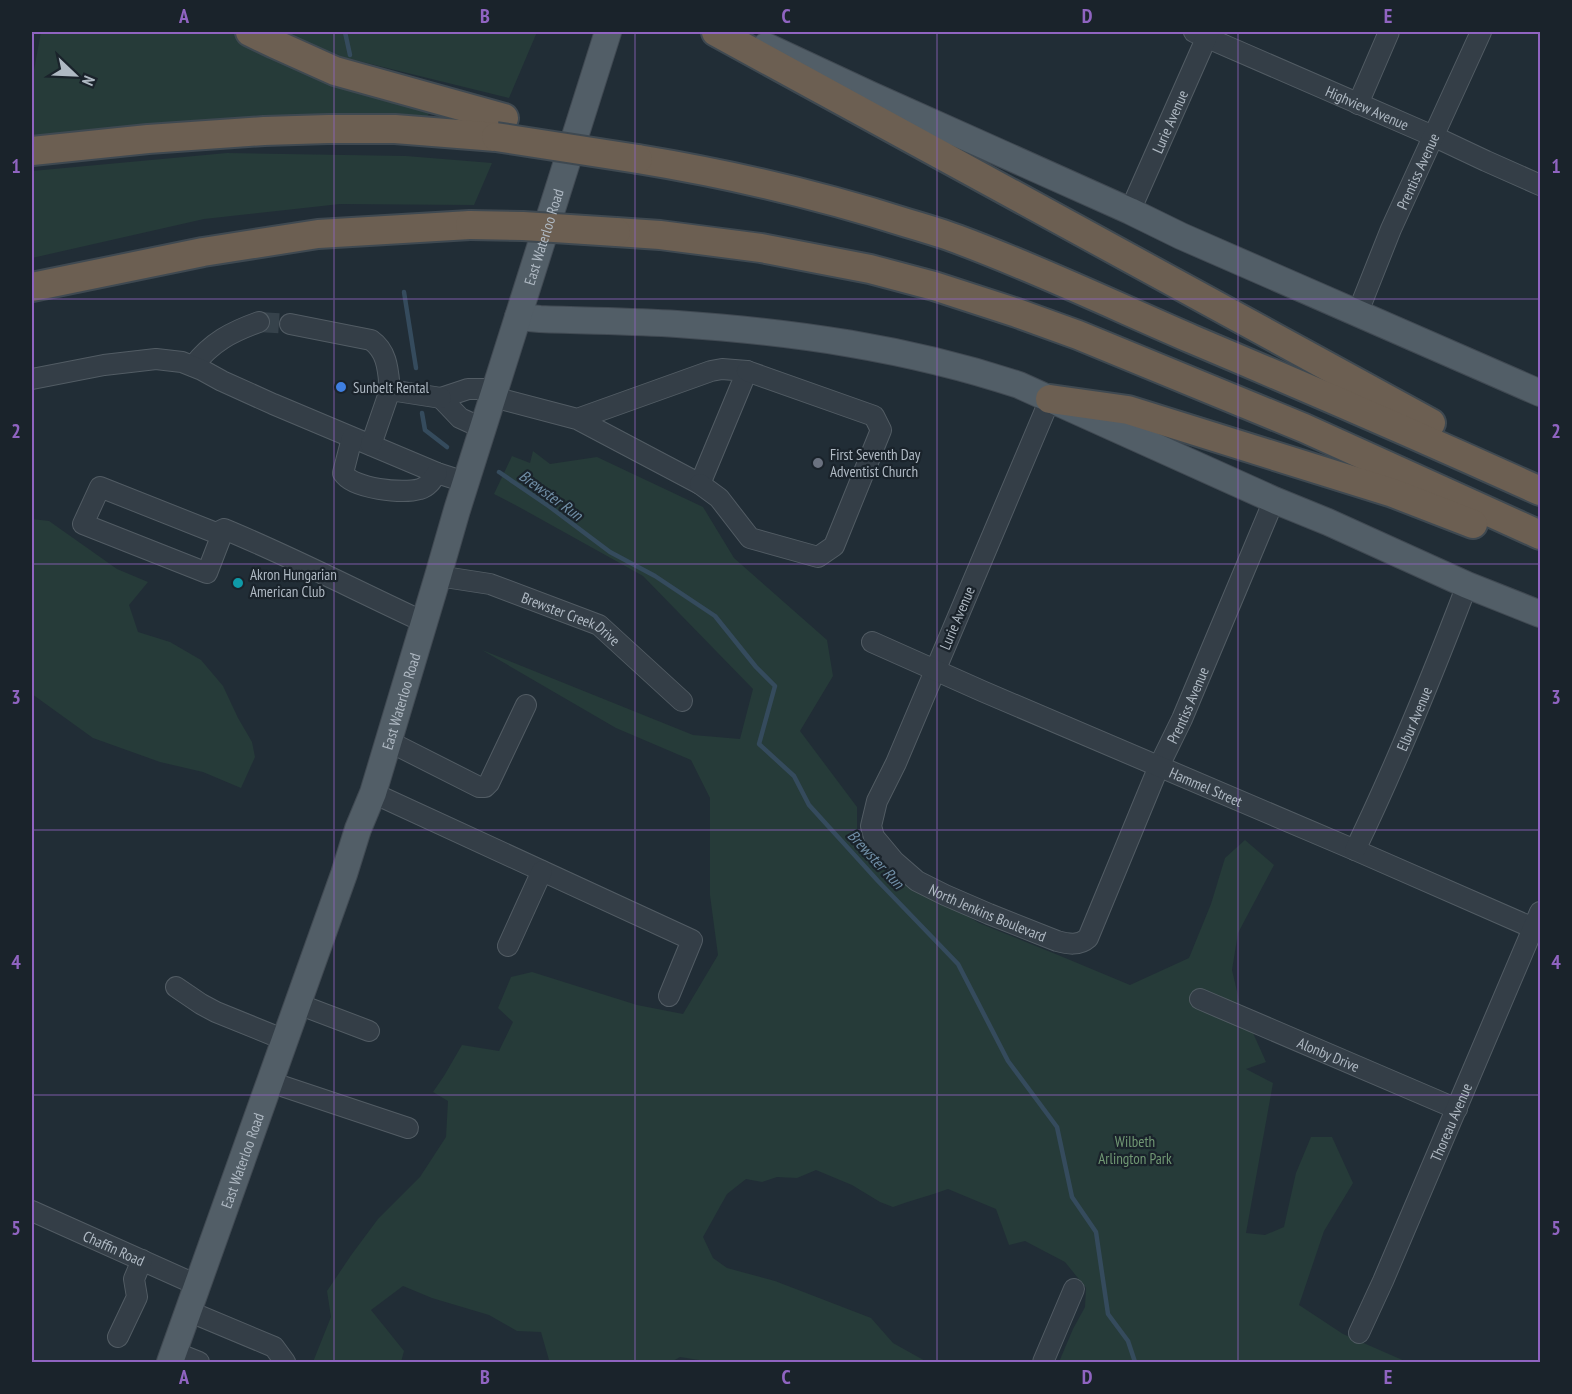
<svg xmlns="http://www.w3.org/2000/svg" width="1572" height="1394" viewBox="0 0 1572 1394" font-family="'PT Sans Narrow',sans-serif">
<rect width="100%" height="100%" fill="#212d36"/>
<g fill="#263b39">
<polygon points="41,32 237,32 435,104 423,123 32,137 32,81"/>
<polygon points="282,32 537,32 509,98 330,54"/>
<polygon points="227,153 406,156 492,163 474,205 340,204 204,219 32,258 32,171"/>
<path d="M 533,451 L 550,464 L 597,457 L 703,507 L 734,558 L 827,640 L 833,676 L 800,731 L 857,807 L 857,849 L 979,923 L 1058,955 L 1130,985 L 1189,958 L 1211,904 L 1225,858 L 1245,840 L 1274,865 L 1238,933 L 1232,970 L 1240,1004 L 1266,1062 L 1246,1069 L 1273,1083 L 1246,1233 L 1265,1235 L 1284,1227 L 1296,1173 L 1311,1137 L 1332,1137 L 1353,1183 L 1324,1231 L 1299,1305 L 1343,1334 L 1407,1362 L 1059,1362 L 1073,1329 L 1085,1307 L 1086,1288 L 1065,1262 L 1025,1241 L 1009,1245 L 996,1209 L 948,1189 C 930,1196 911,1200 893,1207 L 880,1202 L 852,1185 L 816,1170 L 797,1178 L 777,1177 L 762,1182 L 746,1179 L 727,1194 L 703,1237 L 713,1258 L 727,1268 L 775,1281 L 871,1318 L 893,1343 L 927,1362 L 712,1362 L 680,1357 L 671,1362 L 548,1362 L 549,1360 L 541,1332 L 517,1331 L 489,1315 L 432,1298 L 403,1286 L 371,1310 L 404,1351 L 401,1362 L 313,1362 L 331,1317 L 327,1291 L 352,1254 L 378,1219 L 420,1177 L 446,1137 L 448,1101 L 433,1092 L 444,1076 L 462,1045 L 499,1051 L 513,1022 L 498,1008 L 511,977 L 532,972 L 637,1005 L 683,1014 L 718,955 L 710,895 L 710,798 L 691,760 L 616,728 L 482,650 L 693,735 L 740,739 L 753,689 L 643,576 L 519,507 L 494,494 L 512,456 L 530,463 Z"/>
<polygon points="32,519 49,521 117,569 148,582 129,605 138,632 170,642 201,660 223,686 238,718 252,742 255,757 241,788 203,772 160,762 93,738 32,694"/>
</g>
<g fill="none" stroke-linecap="round" stroke-linejoin="round">
<g stroke="#354b5d" stroke-width="4.5">
<polyline points="345,32 350,55"/>
<polyline points="404,292 416,368"/>
<polyline points="422,413 425,430 447,447"/>
<polyline points="499,472 550,507 610,552 655,576 715,616 756,667 775,686 759,744 794,776 809,805 878,881 958,964 1008,1061 1057,1127 1072,1197 1096,1232 1108,1314 1128,1341 1135,1362"/>
</g>
<polyline stroke="#36424b" stroke-width="20" stroke-dasharray="20 10" stroke-linecap="butt" points="259,322 290,324"/>
<defs>
<g id="minor">
<path id="s1" d="M 1194,32 L 1433,136 L 1486,161 L 1540,185"/>
<polyline points="1358,104 1389,32"/>
<path id="s2" d="M 1130,211 L 1209,32"/>
<path id="s3" d="M 1358,312 L 1391,229 L 1481,32"/>
<path d="M 290,324 L 371,340 C 388,352 388,371 390,390"/>
<path d="M 193,366 C 212,342 231,332 259,322"/>
<polyline points="32,379 104,365 156,359 182,362 202,370 222,381 273,404 437,473 465,482"/>
<polyline points="493,397 577,419 700,484 747,371 722,369 711,371 577,419"/>
<path id="s4" d="M 1050,399 L 896,763 L 877,801 L 871,826 L 874,837 L 894,861 L 917,881 L 945,895 L 989,914 L 1057,941 C 1068,944 1079,946 1088,938 L 1159,766 L 1182,719 L 1274,500"/>
<polyline points="482,428 460,418 441,398 468,389 495,389"/>
<path d="M 352,438 L 343,473 C 353,489 403,494 420,489 C 428,487 433,479 437,473"/>
<polyline points="371,445 390,390 441,398"/>
<polyline points="700,484 719,498 750,538 818,557 834,546 881,430 874,416 747,371"/>
<path d="M 224,529 L 207,573 L 83,524 L 100,487 L 216,533 L 224,529 C 292,557 357,591 424,622"/>
<path id="s5" d="M 438,576 L 490,584 L 599,625 L 682,701"/>
<path id="s6" d="M 872,642 L 982,691 L 1355,850 L 1540,931"/>
<polyline points="388,741 479,787 485,787 489,783 526,705"/>
<polyline points="373,793 692,940 669,996"/>
<path id="s7" d="M 1355,850 C 1397,763 1433,674 1467,585"/>
<polyline points="508,946 542,871"/>
<polyline points="176,987 201,1004 216,1012 285,1040"/>
<path id="s8" d="M 1200,999 L 1457,1109"/>
<polyline points="298,1004 369,1031"/>
<polyline points="270,1082 408,1128"/>
<path id="s9" d="M 32,1211 L 197,1285"/>
<polyline points="188,1311 274,1347 285,1362"/>
<path id="s10" d="M 1359,1333 L 1383,1281 L 1540,912"/>
<polyline points="118,1337 137,1297 134,1279 142,1260"/>
<polyline points="174,1352 199,1362"/>
<polyline points="1043,1362 1074,1289"/>
</g>
<g id="major">
<polyline points="766,46 871,95 1130,211 1181,236 1540,393"/>
<path d="M 518,317 L 540,319 C 586,321 632,321 677,324 C 794,332 907,348 1019,385 L 1274,500 L 1328,522 L 1467,585 L 1540,614"/>
<path id="s11" d="M 170,1362 L 344,874 L 358,829 L 373,793 L 438,576 L 457,510 L 608,32"/>
</g>
<g id="highway">
<polyline points="250,32 275,44 335,71 504,118"/>
<polyline points="716,32 1431,423"/>
<polyline points="32,151 148,139 264,131 328,129 395,129 496,137"/>
<path d="M 638,159 C 729,174 819,195 907,223 C 924,228 941,233 957,239 C 1038,269 1115,306 1194,340 C 1310,389 1425,439 1540,491"/>
<polyline points="616,232 660,235 761,248 870,269 934,286 1017,313 1078,335 1304,428 1540,535"/>
<polyline points="32,287 203,252 318,234 470,225"/>
<polyline points="1050,399 1128,410 1393,493 1473,524"/>
</g>
</defs>
<use href="#minor" stroke="#525c64" stroke-width="22"/>
<use href="#major" stroke="#414a53" stroke-width="28"/>
<use href="#highway" stroke="#3f4951" stroke-width="32"/>
<use href="#minor" stroke="#343e47" stroke-width="20"/>
<use href="#major" stroke="#525e67" stroke-width="26"/>
<use href="#highway" stroke="#6c5f52" stroke-width="28"/>
<defs>
<g id="highway-bridge">
<polyline points="496,137 638,159"/>
<polyline points="470,225 523,226 616,232"/>
</g>
</defs>
<use href="#highway-bridge" stroke="#3f4951" stroke-width="32" stroke-linecap="butt"/>
<use href="#highway-bridge" stroke="#6c5f52" stroke-width="28"/>
</g>
<path fill="none" stroke="#9064c1" stroke-width="1.5" stroke-opacity="0.55" d="M 334,32 L 334,1362M 635,32 L 635,1362M 937,32 L 937,1362M 1238,32 L 1238,1362M 32,299 L 1540,299M 32,564 L 1540,564M 32,830 L 1540,830M 32,1095 L 1540,1095"/>
<circle fill="#3f7fe0" stroke="#1a232b" stroke-width="2" cx="341" cy="387" r="6"/>
<circle fill="#6b7280" stroke="#1a232b" stroke-width="2" cx="818" cy="463" r="6"/>
<circle fill="#0f9aa8" stroke="#1a232b" stroke-width="2" cx="238" cy="583" r="6"/>
<g text-anchor="middle" dominant-baseline="central" stroke-width="4.5" stroke-linejoin="round" paint-order="stroke">
<g font-size="15" fill="#afb9c3" stroke="#1a232b">
<text stroke="none"><textPath href="#s1" startOffset="189">Highview Avenue</textPath></text>
<text stroke="none"><textPath href="#s2" startOffset="98">Lurie Avenue</textPath></text>
<text stroke="none"><textPath href="#s3" startOffset="153">Prentiss Avenue</textPath></text>
<text stroke="none"><textPath href="#s11" startOffset="1186">East Waterloo Road</textPath></text>
<text transform="translate(957 618) rotate(-67)">Lurie Avenue</text>
<text stroke="none"><textPath href="#s5" startOffset="141">Brewster Creek Drive</textPath></text>
<text stroke="none"><textPath href="#s11" startOffset="700">East Waterloo Road</textPath></text>
<text stroke="none"><textPath href="#s4" startOffset="975">Prentiss Avenue</textPath></text>
<text stroke="none"><textPath href="#s7" startOffset="144">Elbur Avenue</textPath></text>
<text stroke="none"><textPath href="#s6" startOffset="364">Hammel Street</textPath></text>
<text stroke="none"><textPath href="#s4" startOffset="614">North Jenkins Boulevard</textPath></text>
<text stroke="none"><textPath href="#s8" startOffset="140">Alonby Drive</textPath></text>
<text stroke="none"><textPath href="#s10" startOffset="230">Thoreau Avenue</textPath></text>
<text stroke="none"><textPath href="#s11" startOffset="214">East Waterloo Road</textPath></text>
<text stroke="none"><textPath href="#s9" startOffset="90">Chaffin Road</textPath></text>
</g>
<g font-size="15" fill="#afb9c3" stroke="#1a232b" text-anchor="start">
<text x="353" y="387">Sunbelt Rental</text>
<text x="830" y="454">First Seventh Day<tspan x="830" dy="17">Adventist Church</tspan></text>
<text x="250" y="574">Akron Hungarian<tspan x="250" dy="17">American Club</tspan></text>
</g>
<g font-size="15" fill="#709773" stroke="#1a232b">
<text x="1135" y="1141">Wilbeth<tspan x="1135" dy="17">Arlington Park</tspan></text>
</g>
<g font-size="16" font-style="italic" fill="#708ea6" stroke="#1a232b">
<text transform="translate(551 495) rotate(36)">Brewster Run</text>
<text transform="translate(876 859) rotate(47)">Brewster Run</text>
</g>
</g>
<rect width="1572" height="1394" fill="none" stroke="#1a232b" stroke-width="66"/>
<g transform="translate(75 75) rotate(113)" stroke="#1a232b" stroke-width="4.5" paint-order="stroke">
<path d="M0-4.5L10 22L0 15L-10 22Z" fill="#afb9c3"/>
<text y="-9" font-size="16" font-weight="bold" text-anchor="middle" fill="#afb9c3">N</text>
</g>
<rect x="33" y="33" width="1506" height="1328" fill="none" stroke="#9064c1" stroke-width="2"/>
<g font-size="20" text-anchor="middle" font-weight="bold" fill="#9064c1">
<text x="184" y="23">A</text>
<text x="485" y="23">B</text>
<text x="786" y="23">C</text>
<text x="1087" y="23">D</text>
<text x="1388" y="23">E</text>
<text x="16" y="173">1</text>
<text x="1556" y="173">1</text>
<text x="16" y="438">2</text>
<text x="1556" y="438">2</text>
<text x="16" y="704">3</text>
<text x="1556" y="704">3</text>
<text x="16" y="969">4</text>
<text x="1556" y="969">4</text>
<text x="16" y="1235">5</text>
<text x="1556" y="1235">5</text>
<text x="184" y="1384">A</text>
<text x="485" y="1384">B</text>
<text x="786" y="1384">C</text>
<text x="1087" y="1384">D</text>
<text x="1388" y="1384">E</text>
</g>
</svg>
